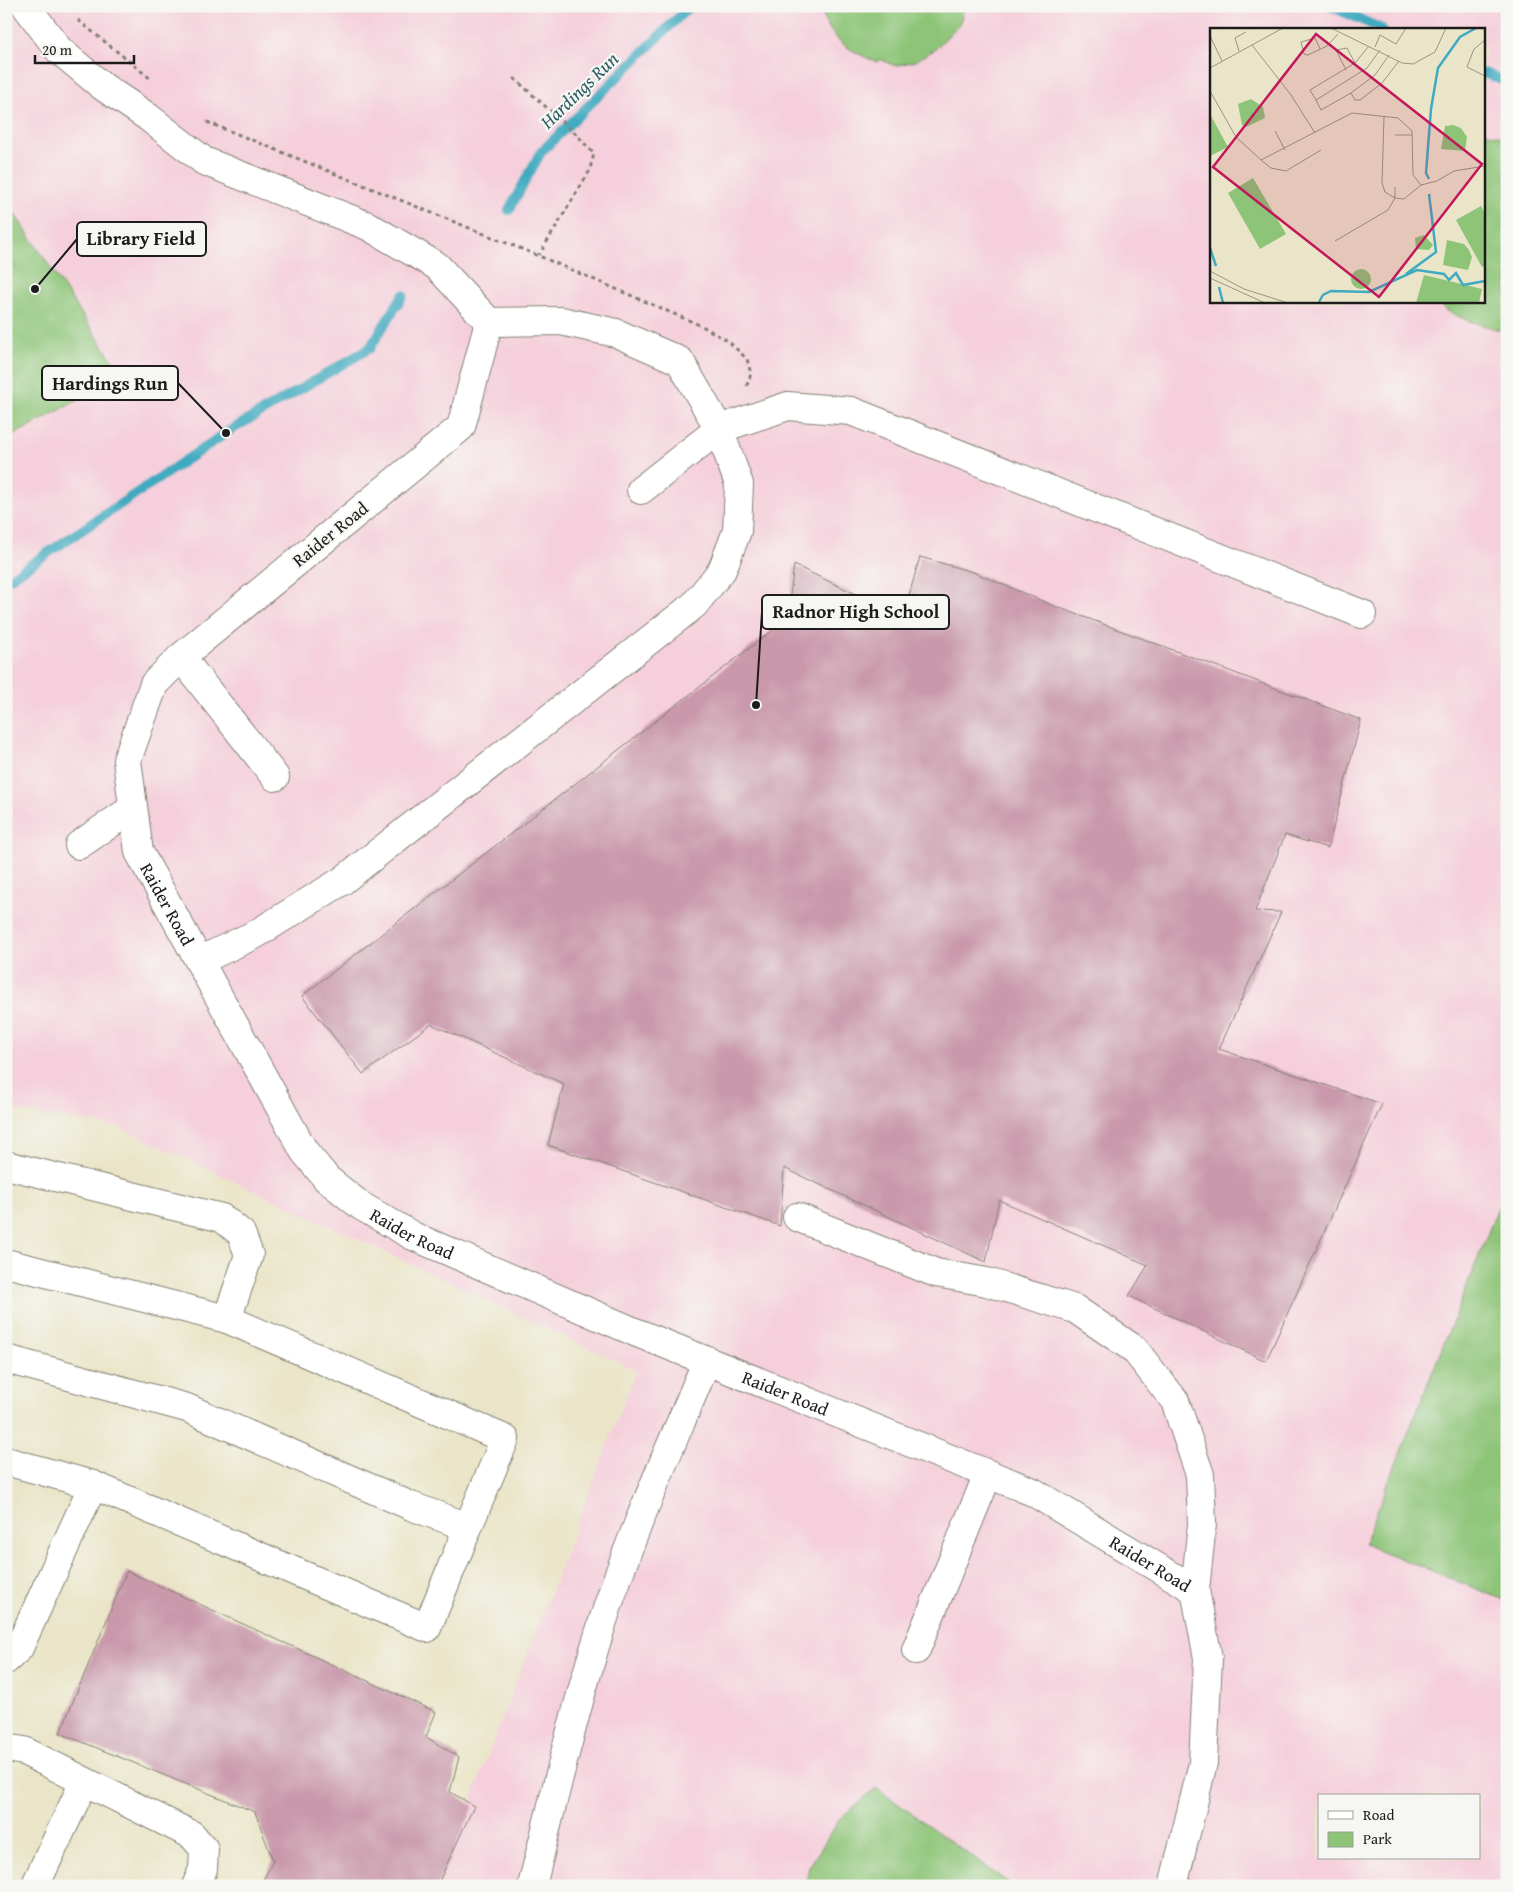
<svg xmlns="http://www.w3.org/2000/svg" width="1513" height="1892" viewBox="0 0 1513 1892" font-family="'Gentium Book Plus',serif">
<rect width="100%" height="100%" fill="#f6f6f2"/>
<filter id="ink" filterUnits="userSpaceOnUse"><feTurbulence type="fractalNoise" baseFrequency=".02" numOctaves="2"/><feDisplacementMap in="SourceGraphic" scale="10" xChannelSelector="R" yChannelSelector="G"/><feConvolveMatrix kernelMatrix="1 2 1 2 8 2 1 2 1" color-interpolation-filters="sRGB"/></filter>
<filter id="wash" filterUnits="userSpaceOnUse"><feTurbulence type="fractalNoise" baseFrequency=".0096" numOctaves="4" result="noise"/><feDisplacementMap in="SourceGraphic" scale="20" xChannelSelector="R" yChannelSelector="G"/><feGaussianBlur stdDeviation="1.12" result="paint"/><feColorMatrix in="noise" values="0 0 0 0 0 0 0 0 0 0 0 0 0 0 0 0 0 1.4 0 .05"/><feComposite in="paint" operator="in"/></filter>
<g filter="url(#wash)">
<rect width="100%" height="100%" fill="#eae5c8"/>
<path fill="#f5cfdb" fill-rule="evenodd" d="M 6,6 L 1507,6 L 1507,1886 L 438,1886 L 636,1370 L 119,1127 L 6,1109 ZM 1212,29 L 1484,29 L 1484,301 L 1212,301 ZM 1319,1796 L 1479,1796 L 1479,1858 L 1319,1858 Z"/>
<g fill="#8dc477" stroke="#54704a">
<path d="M 820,6 L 965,6 L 959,25 L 934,50 L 915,61 L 895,66 L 880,59 L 877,62 C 847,50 829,39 820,6 Z"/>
<path d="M 1484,132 L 1507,138 L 1507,332 C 1486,326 1450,318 1436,301 L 1484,301 Z"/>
<polygon points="6,201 123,376 6,439"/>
<polygon points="1507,1185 1507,1601 1364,1544"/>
<polygon points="876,1788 1013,1886 805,1886 809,1867 840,1819"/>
</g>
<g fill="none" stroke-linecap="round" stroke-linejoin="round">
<g stroke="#40aac0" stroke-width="10">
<polyline points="1330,6 1382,29"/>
<polyline points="1484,73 1507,82"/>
<polyline points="509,210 541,152 690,6"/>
<polyline points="6,581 226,433 370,348 403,295"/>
</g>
</g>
<g id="blocks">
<g fill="#c999ab">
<polygon points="920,557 973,572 1052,605 1361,720 1328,848 1285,835 1255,911 1281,912 1219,1049 1382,1104 1266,1361 1129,1296 1148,1265 999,1200 986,1262 784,1168 780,1226 548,1145 564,1084 431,1024 363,1074 302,996 787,619 794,565 903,616"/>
<polygon points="127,1571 436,1712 426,1737 459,1757 450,1792 474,1806 437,1886 260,1886 273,1861 255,1812 60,1733"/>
</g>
</g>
</g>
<g filter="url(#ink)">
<use href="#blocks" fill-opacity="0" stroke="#838072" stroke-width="1"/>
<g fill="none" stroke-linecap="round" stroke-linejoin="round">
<defs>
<g id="minor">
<polyline points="26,6 59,50 102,86 148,117 204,161 368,226 437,266 489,322 561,321 616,333 680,361 719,429 788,406 851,411 1362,614"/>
<path id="s1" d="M 489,322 L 461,427 L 181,657 L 154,684 L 127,760 L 139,852 L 304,1151 L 327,1179 L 361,1206 L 413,1236 L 635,1332 L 1033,1492 L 1195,1590 L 1208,1658 L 1203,1763 L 1173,1886"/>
<polyline points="181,657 275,777"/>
<polyline points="79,845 133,808"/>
<polyline points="199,961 256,934 342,881 694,605 722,570 737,531 739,484 719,429 641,490"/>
<polyline points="6,1165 222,1218 241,1233 249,1255 227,1319"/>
<polyline points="797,1217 936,1273 987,1282 1075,1309 1134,1349 1175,1401 1200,1475 1202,1524 1195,1590"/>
<polyline points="6,1263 227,1319 505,1439 468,1527"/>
<polyline points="6,1359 187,1408 411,1506 468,1527 427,1628 93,1485 6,1461"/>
<polyline points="916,1650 988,1474"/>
<polyline points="6,1660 19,1648 93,1485"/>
<polyline points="6,1748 24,1751 192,1835 204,1849 203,1869 196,1886"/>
<polyline points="35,1886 84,1782"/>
<path d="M 532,1886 C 554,1797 575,1708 603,1621 C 631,1532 671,1447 707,1360"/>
</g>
</defs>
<use href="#minor" stroke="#838072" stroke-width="30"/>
<g stroke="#838072" stroke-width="3" stroke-dasharray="4 4" stroke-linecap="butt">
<polyline points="78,20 151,79"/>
<polyline points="514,78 576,134 594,154 589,172 539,255"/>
<polyline points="207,122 539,256 702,326 728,341 747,359 751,374 746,388"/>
</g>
<use href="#minor" stroke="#fff" stroke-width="28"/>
</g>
</g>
<g text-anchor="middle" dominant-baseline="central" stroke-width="4.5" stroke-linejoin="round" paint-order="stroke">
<g font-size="18" fill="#1c1c1c" stroke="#f6f6f2">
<text transform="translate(330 534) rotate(-39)">Raider Road</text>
<text stroke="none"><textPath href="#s1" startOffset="742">Raider Road</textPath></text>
<text stroke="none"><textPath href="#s1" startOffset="1162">Raider Road</textPath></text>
<text stroke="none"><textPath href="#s1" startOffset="1568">Raider Road</textPath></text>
<text stroke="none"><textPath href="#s1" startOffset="1972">Raider Road</textPath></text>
</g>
<g font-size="19" font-style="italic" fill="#2c5c66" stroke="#f6f6f2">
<text transform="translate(579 90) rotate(-44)">Hardings Run</text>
</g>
</g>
<g transform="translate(1210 28)">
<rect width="275" height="275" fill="#eae5c8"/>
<path d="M 41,71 L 53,79 L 55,90 L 36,99 L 32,97 L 28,76 ZM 0,86 L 18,119 L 0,128 ZM 243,97 L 251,100 L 257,109 L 255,123 L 231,121 L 235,98 ZM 43,150 L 76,206 L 50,221 L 18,165 ZM 271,178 L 275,186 L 275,238 L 272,239 L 246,192 ZM 214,207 L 223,217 L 219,222 L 206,221 L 205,210 ZM 237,212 L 254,216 L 259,222 L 262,229 L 258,242 L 233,237 ZM141 251a10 10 0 1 1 20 0a10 10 0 1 1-20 0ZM 214,247 L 272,261 L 269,275 L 206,275 Z" fill="#8dc477"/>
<path fill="none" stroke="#40aac0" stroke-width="2.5" d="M 219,151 L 216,145 L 221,81 L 228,40 L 250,9 L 266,0M 0,220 L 6,238M 196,246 L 226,224 L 219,166M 9,259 L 13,275M 109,274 L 113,267 L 121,263 L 159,264 L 207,242 L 234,246 L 239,252 L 246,245 L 253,257 L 275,253"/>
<path fill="none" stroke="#989583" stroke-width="1" d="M 121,0 L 192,35 L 203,36 L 225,24 L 236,0M 0,8 L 12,33M 275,12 L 264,21 L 257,39 L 275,48M 42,17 L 81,67 L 105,105M 165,19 L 170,7 L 186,16 L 196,0M 110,21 L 105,10 L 91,14 L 94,26 L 98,27 L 117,18 L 128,6M 29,23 L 25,10 L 36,4M 145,35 L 100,62 L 106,72 L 157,40 L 170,22M 0,40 L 73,0M 136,42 L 126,22 L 137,20 L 145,35 L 159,18M 0,63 L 26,109 L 51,132 L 142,85 L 188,90 L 202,103 L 203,147 L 211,157M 141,65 L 145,72 L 150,72 L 172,55 L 189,33M 106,72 L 111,82 L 141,65 L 165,47 L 179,27M 174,88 L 172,155 L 175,164 L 185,170 L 185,159M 65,103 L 75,122M 185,107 L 202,107M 51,132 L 61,140 L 76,143 L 111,122M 125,213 L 178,182 L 185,170 L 194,171 L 211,157 L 227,153 L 244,143 L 275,138M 0,243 L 34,261 L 78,275M 0,250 L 55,275"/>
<path fill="#c2185b" fill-opacity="0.15" stroke="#c2185b" stroke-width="2.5" d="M 106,6 L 272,136 L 169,269 L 3,139 Z"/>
<rect width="275" height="275" fill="none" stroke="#1c1c1c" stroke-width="2.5"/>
</g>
<path fill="none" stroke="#1c1c1c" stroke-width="2" d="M35 289L77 239M226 433L178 383M756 705L762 612"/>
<g fill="#1c1c1c" stroke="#f6f6f2" stroke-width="2">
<circle cx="35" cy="289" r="5"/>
<circle cx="226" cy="433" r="5"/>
<circle cx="756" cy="705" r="5"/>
</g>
<g fill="#f6f6f2" stroke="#1c1c1c" stroke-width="2">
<rect x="77" y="222" width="129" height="34" rx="5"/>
<rect x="42" y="366" width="136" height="34" rx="5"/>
<rect x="762" y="595" width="187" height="34" rx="5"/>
</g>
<g font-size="19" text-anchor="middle" font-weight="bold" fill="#1c1c1c">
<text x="141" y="245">Library Field</text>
<text x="110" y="390">Hardings Run</text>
<text x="856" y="618">Radnor High School</text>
</g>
<rect width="1513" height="1892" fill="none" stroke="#f6f6f2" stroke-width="25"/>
<rect x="1318" y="1794" width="162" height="65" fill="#f6f6f2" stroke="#9f9f9c"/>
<rect x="1328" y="1811" width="25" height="8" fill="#ffffff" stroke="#9f9f9c"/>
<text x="1363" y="1820" font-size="15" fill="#1c1c1c">Road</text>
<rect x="1328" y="1832" width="25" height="15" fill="#8dc477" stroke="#9f9f9c"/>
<text x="1363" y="1844" font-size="15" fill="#1c1c1c">Park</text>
<path d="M35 55v8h99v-8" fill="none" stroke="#1c1c1c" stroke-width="2.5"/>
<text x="42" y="55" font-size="15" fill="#1c1c1c" stroke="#f6f6f2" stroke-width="4" paint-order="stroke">20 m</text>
</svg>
